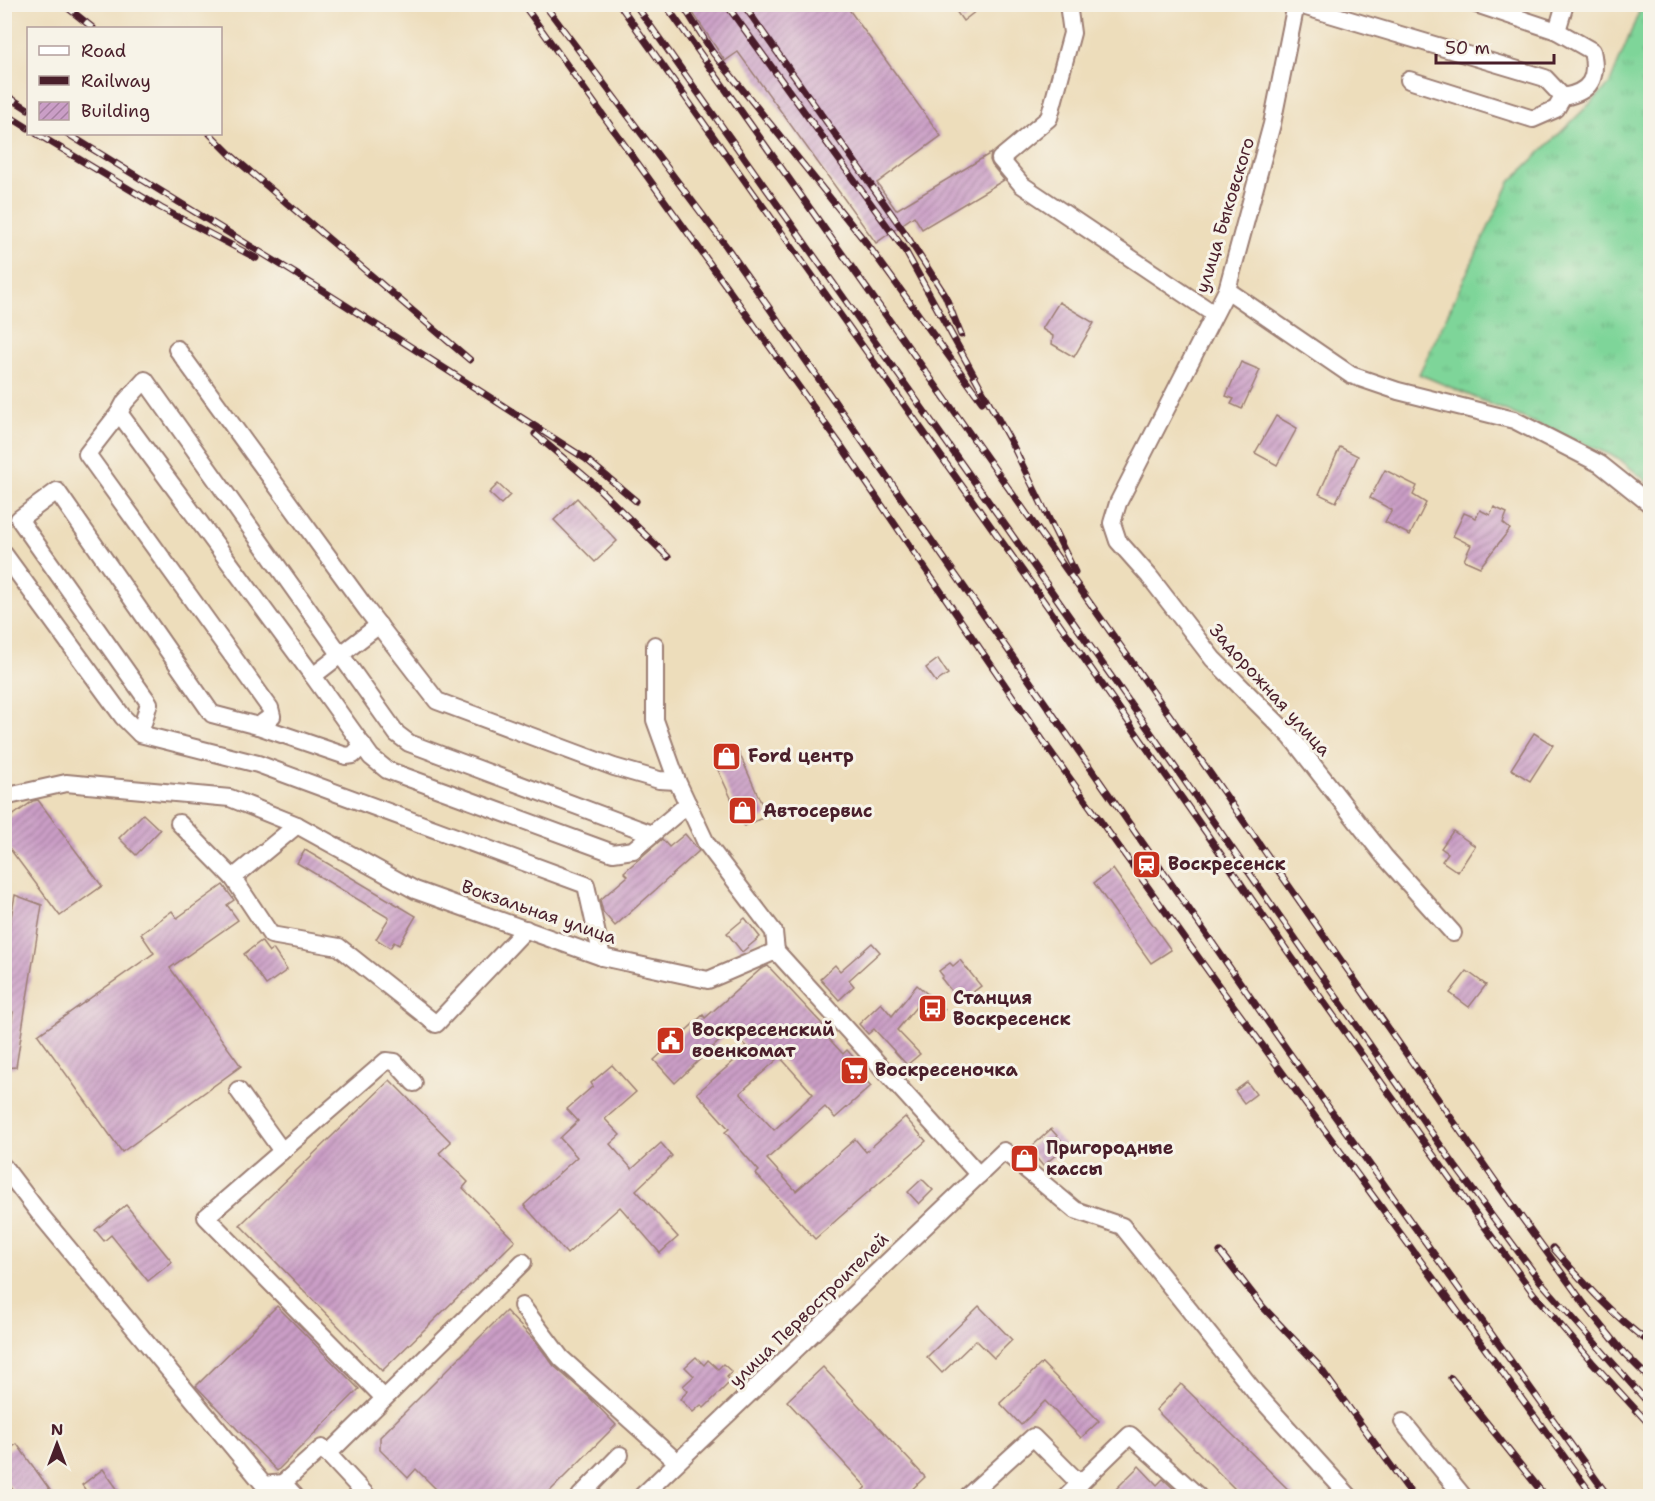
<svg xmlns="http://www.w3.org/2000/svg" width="1655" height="1501" viewBox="0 0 1655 1501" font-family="'Shantell Sans',sans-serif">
<defs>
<pattern id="grass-tufts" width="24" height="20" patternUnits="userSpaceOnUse" patternTransform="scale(1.5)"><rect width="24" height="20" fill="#7ed599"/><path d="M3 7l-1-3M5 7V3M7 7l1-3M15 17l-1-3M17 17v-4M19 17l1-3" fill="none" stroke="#6eb684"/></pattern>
<pattern id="building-hatch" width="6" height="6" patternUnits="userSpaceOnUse" patternTransform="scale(1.5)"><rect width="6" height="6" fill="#ca9ec6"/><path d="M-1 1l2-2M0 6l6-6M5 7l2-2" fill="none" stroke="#a680a1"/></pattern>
</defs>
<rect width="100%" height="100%" fill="#f7f3e8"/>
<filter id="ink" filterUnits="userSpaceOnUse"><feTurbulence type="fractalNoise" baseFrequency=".0167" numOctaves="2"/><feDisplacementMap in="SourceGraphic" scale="12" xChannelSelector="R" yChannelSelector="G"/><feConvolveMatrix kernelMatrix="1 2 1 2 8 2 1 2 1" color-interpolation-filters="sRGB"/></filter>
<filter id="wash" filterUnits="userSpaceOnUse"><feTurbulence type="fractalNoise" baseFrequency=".008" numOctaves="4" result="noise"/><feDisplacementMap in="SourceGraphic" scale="24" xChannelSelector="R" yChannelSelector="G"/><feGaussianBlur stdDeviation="1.35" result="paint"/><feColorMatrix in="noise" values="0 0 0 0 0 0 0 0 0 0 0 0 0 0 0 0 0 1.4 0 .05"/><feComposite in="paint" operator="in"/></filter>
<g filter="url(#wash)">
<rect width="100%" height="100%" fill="#edddbb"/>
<polygon fill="url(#grass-tufts)" stroke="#647a62" stroke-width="1.5" points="1642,5 1650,5 1650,484 1618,458 1419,374 1510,182 1609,85"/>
<g id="blocks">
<g fill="url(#building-hatch)" fill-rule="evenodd">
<polygon points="687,4 845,4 941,136 877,183 896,210 991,153 990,160 992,165 1004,180 922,229 914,216 876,243 738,52 725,61"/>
<polygon points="951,4 985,4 963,21"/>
<polygon points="1059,302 1094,323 1074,357 1052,344 1053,336 1042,329"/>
<polygon points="1241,362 1260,370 1242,409 1231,404 1234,399 1226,396"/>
<polygon points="1276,416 1297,428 1277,465 1255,453"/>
<polygon points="1340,447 1358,456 1336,502 1319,494"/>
<polygon points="1385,470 1417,486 1413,495 1426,503 1410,535 1385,522 1392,510 1370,498"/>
<polygon points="498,484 510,495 501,504 489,493"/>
<polygon points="577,498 617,541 595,562 554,520"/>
<polygon points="1494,507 1507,513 1503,523 1510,529 1480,567 1464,560 1471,545 1453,536 1464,513 1476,518 1480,510 1490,515"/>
<polygon points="938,659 948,674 936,682 926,668"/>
<polygon points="1534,733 1553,745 1530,781 1511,769"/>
<polygon points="737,748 767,816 744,826 713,759"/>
<polygon points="38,800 102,886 60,916 4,841 4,822 33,801"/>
<polygon points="143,814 160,830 136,855 119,838"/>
<polygon points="1453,831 1475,846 1458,872 1442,861 1448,853 1441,848"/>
<polygon points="685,834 699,851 615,926 603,912 600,900 628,876 624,872 662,839 669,847"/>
<polygon points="305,850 416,916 399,945 394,942 390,948 376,939 389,918 297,863"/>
<polygon points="1113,869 1171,950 1151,963 1094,883"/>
<polygon points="223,885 234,900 227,905 238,920 170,968 241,1066 122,1152 38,1035 154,953 141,934 172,911 177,918"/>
<polygon points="15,895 42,905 16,1067 4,1068 4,1048 7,1048 13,1012 4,1010 4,957"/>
<polygon points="745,918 760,937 742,952 727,933"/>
<polygon points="261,941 269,952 273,949 287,970 266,985 244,954"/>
<polygon points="872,943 880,952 849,980 854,986 839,1000 820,979 835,965 840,971"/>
<polygon points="960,960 981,986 960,1002 941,978 943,976 939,971 950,963 953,966"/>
<path d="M 768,966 L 823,1025 L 819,1028 L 843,1054 L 847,1050 L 866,1071 L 861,1075 L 871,1086 L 835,1118 L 825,1107 L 767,1159 L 796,1191 L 855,1139 L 866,1152 L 905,1117 L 926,1141 L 815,1239 L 756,1174 L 759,1171 L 725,1132 L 729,1129 L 697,1093 L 748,1049 L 731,1030 L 675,1083 L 654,1060 L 703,1015 L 705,1018 L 761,969 ZM 780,1057 L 813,1094 L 774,1130 L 740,1093 Z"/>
<polygon points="1467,971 1486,985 1469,1007 1450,993"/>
<polygon points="917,985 945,1009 934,1022 916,1007 897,1030 920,1054 907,1065 874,1029 868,1034 859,1024 881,1003 892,1016"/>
<polygon points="612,1065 636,1092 605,1119 620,1135 610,1144 632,1169 661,1143 672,1156 636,1190 678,1237 660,1253 620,1207 567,1254 524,1205 577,1157 560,1138 578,1121 567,1109 593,1086 591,1083"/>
<polygon points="390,1080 451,1142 439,1153 468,1182 463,1188 515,1241 382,1371 240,1225"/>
<polygon points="1247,1082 1256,1094 1244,1103 1235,1091"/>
<polygon points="1051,1129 1066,1146 1043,1166 1029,1149"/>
<polygon points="922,1179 933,1190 919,1204 908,1192"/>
<polygon points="126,1205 172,1262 148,1281 111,1235 104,1241 95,1230"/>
<polygon points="277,1306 359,1389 277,1471 196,1386"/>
<polygon points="979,1306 1012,1340 994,1358 976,1340 942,1373 927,1357"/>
<polygon points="506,1311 536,1342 554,1366 588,1396 616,1425 544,1497 444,1497 416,1469 408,1478 380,1450 380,1437"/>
<polygon points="696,1357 704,1365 708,1360 718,1369 723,1364 732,1372 727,1377 731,1381 704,1408 701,1405 693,1412 680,1399 688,1391 683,1386 694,1376 685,1367"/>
<polygon points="1042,1363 1099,1421 1081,1438 1045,1401 1021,1425 1000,1403"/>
<polygon points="823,1367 925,1477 904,1497 856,1497 866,1487 787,1401"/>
<polygon points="1181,1384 1296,1497 1243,1497 1156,1410"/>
<polygon points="17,1444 55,1497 18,1497 4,1478 4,1453"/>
<polygon points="1139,1466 1157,1485 1163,1479 1183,1497 1108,1497"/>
<polygon points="103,1469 123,1497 90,1497 82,1485"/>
</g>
</g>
</g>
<g filter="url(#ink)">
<use href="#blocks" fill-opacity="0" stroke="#9c7e73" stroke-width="1.5"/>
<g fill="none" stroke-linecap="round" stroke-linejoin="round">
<defs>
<g id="minor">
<polyline points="1068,4 1072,33 1049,118 1000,159 1022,185 1214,314"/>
<polyline points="1476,4 1557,31 1565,4"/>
<path d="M 1557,31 L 1592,51 C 1598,78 1591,92 1563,97"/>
<polyline points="1409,80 1533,119 1556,109 1563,97 1545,78 1296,4 1272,124 1227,290 1118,503 1112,523 1118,541 1149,576 1213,659 1291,737 1384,856 1453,933"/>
<polyline points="1227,290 1351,375 1398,391 1514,420 1600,464 1650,504"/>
<polyline points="177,349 367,610 437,701 614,767 659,780 677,781"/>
<polyline points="119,413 125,402 145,380 397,734 409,743 652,834"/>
<polyline points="4,554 123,717 140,734"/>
<polyline points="379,625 313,676 371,757 387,770 613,853 633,850 688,804"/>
<polyline points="655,645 655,720 677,781 706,843 774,932 776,951"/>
<polyline points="313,676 119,413 87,454 270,708 272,716 258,726 212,714 57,491 19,519 149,703 140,734 258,764 586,885 602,957"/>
<polyline points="258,726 346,756 353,755 363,745"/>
<polyline points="4,797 66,783 230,798 297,825 415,890 602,957 708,980 776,951"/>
<polyline points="179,823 233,878"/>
<polyline points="297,825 233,878 271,935 339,947 436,1024 526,929"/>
<polyline points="776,951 979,1175"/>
<polyline points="238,1090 282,1151"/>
<polyline points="4,1167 39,1213 264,1485 283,1483"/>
<polyline points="522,1306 561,1358 677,1462"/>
<polyline points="384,1398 206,1217 386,1061 395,1062 414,1083"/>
<polyline points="1403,1422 1463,1496"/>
<polyline points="295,1496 283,1483 322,1448 328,1454"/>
<polyline points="367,1496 328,1454 523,1262"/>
<polyline points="580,1496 620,1455"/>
<polyline points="642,1496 1004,1151 1075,1210 1122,1226 1255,1392 1349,1496"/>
<polyline points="968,1496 1033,1437 1080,1484"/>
<polyline points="1067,1496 1130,1435 1198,1496"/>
</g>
</defs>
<use href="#minor" stroke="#9c7e73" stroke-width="20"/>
<use href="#minor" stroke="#fff" stroke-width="16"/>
<defs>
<g id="rail">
<polyline points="63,4 93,28"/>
<polyline points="523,4 842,447 1048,748 1216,982 1593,1496"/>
<polyline points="544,4 726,246 1288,1051 1608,1496"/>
<polyline points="619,4 1024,573 1207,834 1288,952 1477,1216 1533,1293 1592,1362 1650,1425"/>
<polyline points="635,4 998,515 1455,1166 1540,1281 1650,1405"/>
<polyline points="665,4 1168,713 1498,1185 1585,1305 1624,1353 1650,1379"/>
<polyline points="682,4 713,53 868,245 982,402"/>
<polyline points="726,4 906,252 1013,446 1075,572"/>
<polyline points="743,4 903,230 945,295 961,335"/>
<polyline points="4,94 28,109"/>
<polyline points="4,113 28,128"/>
<polyline points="37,134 161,208 256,258"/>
<polyline points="68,134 317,287 494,400 586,459 636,501"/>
<polyline points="210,134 232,156 470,360"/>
<polyline points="535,434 595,485 668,557"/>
<path d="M 1553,1248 C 1583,1282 1613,1316 1650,1343"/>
<polyline points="1220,1252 1263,1307 1318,1365 1413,1496"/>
<polyline points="1451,1378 1545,1496"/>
</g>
</defs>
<use href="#rail" stroke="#4a1f2b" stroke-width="7"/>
<use href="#rail" stroke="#f7f3e8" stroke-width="4.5" stroke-dasharray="14" stroke-linecap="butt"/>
</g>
</g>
<defs>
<symbol id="shop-square" viewBox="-11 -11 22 22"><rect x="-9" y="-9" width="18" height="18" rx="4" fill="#c8321e" stroke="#f7f3e8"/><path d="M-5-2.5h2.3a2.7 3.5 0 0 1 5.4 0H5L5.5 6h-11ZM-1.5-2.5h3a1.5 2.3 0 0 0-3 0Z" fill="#fff"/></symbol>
<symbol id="station-square" viewBox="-11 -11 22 22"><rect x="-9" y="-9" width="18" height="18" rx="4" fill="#c8321e" stroke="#f7f3e8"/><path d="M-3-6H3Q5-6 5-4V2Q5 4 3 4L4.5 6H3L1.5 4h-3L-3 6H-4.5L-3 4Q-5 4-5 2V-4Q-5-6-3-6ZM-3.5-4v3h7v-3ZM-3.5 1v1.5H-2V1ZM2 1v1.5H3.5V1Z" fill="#fff"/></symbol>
<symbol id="bus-square" viewBox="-11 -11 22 22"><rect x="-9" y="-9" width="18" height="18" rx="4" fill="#c8321e" stroke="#f7f3e8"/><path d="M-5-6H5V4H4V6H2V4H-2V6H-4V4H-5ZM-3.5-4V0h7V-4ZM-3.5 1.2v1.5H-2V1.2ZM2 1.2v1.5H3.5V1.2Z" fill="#fff"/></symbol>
<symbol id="civic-square" viewBox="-11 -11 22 22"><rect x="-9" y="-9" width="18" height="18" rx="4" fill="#c8321e" stroke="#f7f3e8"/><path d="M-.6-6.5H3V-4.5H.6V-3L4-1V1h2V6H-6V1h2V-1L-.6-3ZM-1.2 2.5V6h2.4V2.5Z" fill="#fff"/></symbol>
<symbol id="supermarket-square" viewBox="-11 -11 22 22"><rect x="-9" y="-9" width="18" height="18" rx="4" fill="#c8321e" stroke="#f7f3e8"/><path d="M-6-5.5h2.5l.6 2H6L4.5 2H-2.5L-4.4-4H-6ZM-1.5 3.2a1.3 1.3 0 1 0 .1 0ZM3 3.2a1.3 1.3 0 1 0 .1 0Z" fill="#fff"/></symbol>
</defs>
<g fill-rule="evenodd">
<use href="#shop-square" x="710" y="740" width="33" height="33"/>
<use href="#shop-square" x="726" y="794" width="33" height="33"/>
<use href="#station-square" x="1130" y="848" width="33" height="33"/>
<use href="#bus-square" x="916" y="992" width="33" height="33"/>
<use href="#civic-square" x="654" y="1024" width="33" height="33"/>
<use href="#supermarket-square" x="838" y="1054" width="33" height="33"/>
<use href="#shop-square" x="1008" y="1142" width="33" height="33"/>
</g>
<g text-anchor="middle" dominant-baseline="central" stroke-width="6" stroke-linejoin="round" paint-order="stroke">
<g font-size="18" fill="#4a1f2b" stroke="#f7f3e8">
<text transform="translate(1225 215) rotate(-73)">улица Быковского</text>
<text transform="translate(1270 690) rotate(48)">Задорожная улица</text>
<text transform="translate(539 912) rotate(19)">Вокзальная улица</text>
<text transform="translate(809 1310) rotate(-44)">улица Первостроителей</text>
</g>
<g font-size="18" font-weight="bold" fill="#4a1f2b" stroke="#f7f3e8" text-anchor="start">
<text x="748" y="756">Ford центр</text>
<text x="763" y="811">Автосервис</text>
<text x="1168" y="864">Воскресенск</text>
<text x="953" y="998">Станция<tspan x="953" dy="21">Воскресенск</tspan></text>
<text x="692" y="1030">Воскресенский<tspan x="692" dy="21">военкомат</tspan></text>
<text x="875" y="1070">Воскресеночка</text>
<text x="1046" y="1148">Пригородные<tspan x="1046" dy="21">кассы</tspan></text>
</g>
</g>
<rect width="1655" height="1501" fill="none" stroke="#f7f3e8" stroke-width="24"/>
<rect x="27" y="27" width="195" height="108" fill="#f7f3e8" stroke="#b29e9c" stroke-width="1.5"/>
<rect x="39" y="46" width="30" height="9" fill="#ffffff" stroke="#b29e9c" stroke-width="1.5"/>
<text x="81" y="57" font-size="18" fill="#4a1f2b">Road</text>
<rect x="39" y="76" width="30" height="9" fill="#4a1f2b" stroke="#b29e9c" stroke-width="1.5"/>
<text x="81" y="87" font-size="18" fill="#4a1f2b">Railway</text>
<rect x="39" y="102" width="30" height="18" fill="url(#building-hatch)" stroke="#b29e9c" stroke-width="1.5"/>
<text x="81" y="117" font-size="18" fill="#4a1f2b">Building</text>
<g transform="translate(57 1444)" stroke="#f7f3e8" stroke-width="4.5" paint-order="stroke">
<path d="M0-4.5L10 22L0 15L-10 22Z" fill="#4a1f2b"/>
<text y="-9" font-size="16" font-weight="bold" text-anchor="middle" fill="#4a1f2b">N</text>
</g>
<path d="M1436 54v9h118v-9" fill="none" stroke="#4a1f2b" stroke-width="3"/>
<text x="1445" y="54" font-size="18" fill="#4a1f2b" stroke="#f7f3e8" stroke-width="4.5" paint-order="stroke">50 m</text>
</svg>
